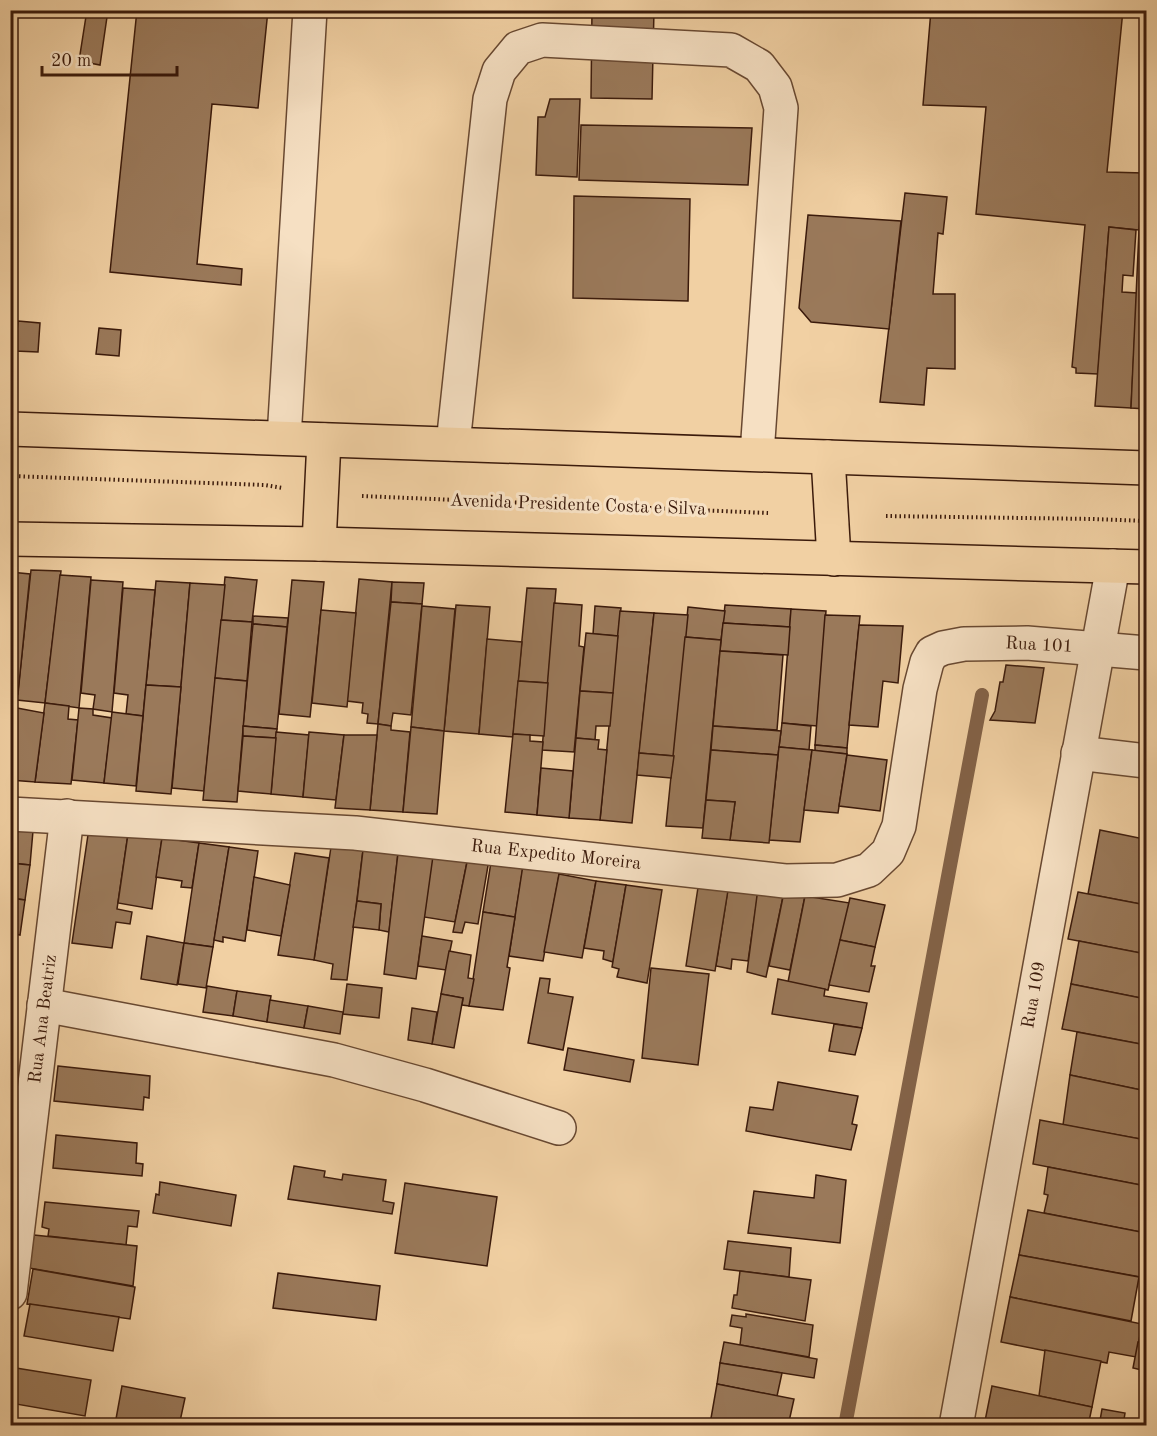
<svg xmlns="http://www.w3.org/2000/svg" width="1157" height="1436" viewBox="0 0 1157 1436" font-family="'Old Standard TT',serif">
<rect width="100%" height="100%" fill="#f1d0a3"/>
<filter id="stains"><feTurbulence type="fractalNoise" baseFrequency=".00333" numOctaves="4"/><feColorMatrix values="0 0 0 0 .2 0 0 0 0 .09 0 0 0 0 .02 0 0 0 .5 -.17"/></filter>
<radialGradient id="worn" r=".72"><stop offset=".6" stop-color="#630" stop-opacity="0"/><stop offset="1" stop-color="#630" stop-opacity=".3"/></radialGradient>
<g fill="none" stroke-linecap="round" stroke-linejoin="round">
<polyline stroke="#836247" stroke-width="14" points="845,1426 982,695"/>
</g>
<g fill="#9a795a" stroke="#3b1a0b" stroke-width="1.5">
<polygon points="87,10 108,10 100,65 79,61"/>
<polygon points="137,10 268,10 258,108 212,104 197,264 242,269 241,285 110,272"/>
<polygon points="592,10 654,10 652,99 591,98"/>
<polygon points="931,10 1123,10 1107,172 1143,173 1139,230 1109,227 1098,374 1076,373 1076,368 1072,367 1085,225 976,214 986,107 923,105"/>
<polygon points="550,99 580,99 577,177 536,175 538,117 545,117"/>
<polygon points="581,125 752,128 748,185 579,180"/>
<polygon points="905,193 947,197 943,234 938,233 933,294 955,294 955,369 927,368 924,405 880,402"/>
<polygon points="574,196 690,199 688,301 573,298"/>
<polygon points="808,215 901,221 889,329 811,322 799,308"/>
<polygon points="1109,227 1136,230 1133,276 1123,275 1122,292 1137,293 1131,408 1095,406"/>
<polygon points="1139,230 1146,230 1146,409 1131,408"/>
<polygon points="18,321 40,323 38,352 15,351"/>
<polygon points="99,328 121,330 119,356 96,354"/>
<polygon points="31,570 61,571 45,703 17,700"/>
<polygon points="10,572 30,574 18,694 10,694"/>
<polygon points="60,575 91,577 79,708 45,703"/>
<polygon points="225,577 257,580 252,622 221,620"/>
<polygon points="359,579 392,582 378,724 367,723 368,714 362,713 363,703 347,701"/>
<polygon points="91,580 123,582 112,712 93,709 95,695 81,693"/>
<polygon points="292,580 324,582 310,717 279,714"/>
<polygon points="156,581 190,583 181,687 146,685"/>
<polygon points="392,582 424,583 422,604 391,602"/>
<polygon points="190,583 225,585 204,791 172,788"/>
<polygon points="123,588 155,590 143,716 126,714 128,695 114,693"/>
<polygon points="527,588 556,589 548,683 518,681"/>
<polygon points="391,602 422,604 411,715 393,713 391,726 378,724"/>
<polygon points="554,603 582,605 579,646 584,647 574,752 542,750"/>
<polygon points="456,605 490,607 479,734 444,731"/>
<polygon points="725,605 791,609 790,627 723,623"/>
<polygon points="422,606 455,609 444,731 411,727"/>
<polygon points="595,606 621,608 618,636 593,634"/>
<polygon points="688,607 725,611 721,640 685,637"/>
<polygon points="791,609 826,611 817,726 782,723"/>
<polygon points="321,610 356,613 347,707 312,703"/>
<polygon points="620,611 654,613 632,823 600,820"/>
<polygon points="654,613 688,615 674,756 639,753"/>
<polygon points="825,615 860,616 847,748 815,745"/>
<polygon points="253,616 288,618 287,627 253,624"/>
<polygon points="221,620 252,622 247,681 215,678"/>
<polygon points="723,623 790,627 788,655 720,651"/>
<polygon points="253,624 287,627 277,729 243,726"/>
<polygon points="859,625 903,626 898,683 883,681 878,727 849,725"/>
<polygon points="586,633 618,636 613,693 580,691"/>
<polygon points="685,637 721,640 703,828 666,826"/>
<polygon points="487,639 522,642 513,737 479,734"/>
<polygon points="720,651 783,655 777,730 713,726"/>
<polygon points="1006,665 1044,668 1035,723 990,720 995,711 1000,682 1003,682"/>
<polygon points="215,678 247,681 237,802 203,800"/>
<polygon points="518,681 548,683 544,736 513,734"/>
<polygon points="146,685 181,687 171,794 136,791"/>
<polygon points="580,691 613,693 610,726 596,726 595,740 576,738"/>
<polygon points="45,703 69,706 68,719 78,720 71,784 35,782"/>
<polygon points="17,708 44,713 35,782 10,780"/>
<polygon points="79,708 93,709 93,715 112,718 104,783 72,780"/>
<polygon points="112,712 143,716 136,786 104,783"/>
<polygon points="782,723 811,726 809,750 779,747"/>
<polygon points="378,724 391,726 391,730 410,732 403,812 370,810"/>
<polygon points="243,726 277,729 276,738 243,736"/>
<polygon points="713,726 781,731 778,755 711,750"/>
<polygon points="411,727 444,731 437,814 403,812"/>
<polygon points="276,732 309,735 303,797 271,794"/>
<polygon points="309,732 344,735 336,800 303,797"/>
<polygon points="513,734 530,735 530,741 543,742 537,815 505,812"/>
<polygon points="344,735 377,735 370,810 335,808"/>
<polygon points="243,736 276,738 271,794 238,791"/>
<polygon points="576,738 599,740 598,749 607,750 600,820 569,818"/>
<polygon points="815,745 847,748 847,754 815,751"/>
<polygon points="779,747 812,750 800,842 769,840"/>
<polygon points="711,750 778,755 769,843 730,840 735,802 706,800"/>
<polygon points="812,750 847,754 838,813 804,810"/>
<polygon points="639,753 674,756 671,778 637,775"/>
<polygon points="847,755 887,760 880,811 839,806"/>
<polygon points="541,768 573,771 569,818 537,815"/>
<polygon points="706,800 735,802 730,840 702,838"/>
<polygon points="89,828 128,834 117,909 132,912 130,924 116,922 112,948 72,943"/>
<polygon points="10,829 33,831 30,865 10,863"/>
<polygon points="1100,830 1144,839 1142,843 1146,844 1146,905 1088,894"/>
<polygon points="128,834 162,838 152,909 118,903"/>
<polygon points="162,838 199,843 192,888 181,887 182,881 156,877"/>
<polygon points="199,843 229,847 213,947 184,943"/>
<polygon points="229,847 258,851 245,941 223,937 223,942 214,940"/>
<polygon points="331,847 363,850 347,980 331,979 333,964 314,960"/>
<polygon points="363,850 398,853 389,932 379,930 381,904 357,901"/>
<polygon points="433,851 468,857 455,922 424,917"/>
<polygon points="295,853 329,858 314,960 278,955"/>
<polygon points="398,853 433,856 416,979 384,974"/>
<polygon points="492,856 524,861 515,917 483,912"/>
<polygon points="468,857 489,860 478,924 465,922 462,933 453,932"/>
<polygon points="10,863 30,865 25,900 10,898"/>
<polygon points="523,865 560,870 543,961 509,956"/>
<polygon points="559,874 596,881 582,958 544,952"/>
<polygon points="730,876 760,880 748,961 732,959 731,969 716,966"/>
<polygon points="254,877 290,885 281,936 247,930"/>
<polygon points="596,881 626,885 613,962 603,959 604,951 584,948"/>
<polygon points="699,881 729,884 715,971 686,966"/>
<polygon points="626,885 662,890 647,983 617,977 619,969 612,967"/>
<polygon points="758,888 784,892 766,977 747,972"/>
<polygon points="784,892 805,896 790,970 769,966"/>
<polygon points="1078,892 1146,905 1146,954 1068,939"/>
<polygon points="805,896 850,903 828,990 788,982"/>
<polygon points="10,898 25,900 20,935 10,933"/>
<polygon points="850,898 885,905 875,947 840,940"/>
<polygon points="357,901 381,904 379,930 353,927"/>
<polygon points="483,912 515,917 507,967 510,968 503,1010 469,1006"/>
<polygon points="147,936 184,943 177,985 141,979"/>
<polygon points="422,936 452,941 446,970 418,966"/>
<polygon points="840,940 875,947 871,966 875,966 869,992 829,985"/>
<polygon points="1079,941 1146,954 1146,999 1071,984"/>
<polygon points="184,943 213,947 206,988 178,984"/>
<polygon points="449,951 471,955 468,978 474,979 469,1006 462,1005 463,998 441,994"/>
<polygon points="651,968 709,974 698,1065 642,1058"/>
<polygon points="540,978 550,979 548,993 573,997 563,1050 528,1043"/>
<polygon points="778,979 825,989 824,996 867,1003 862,1028 772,1014"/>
<polygon points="347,984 382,988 379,1018 343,1014"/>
<polygon points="1071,984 1146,999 1146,1045 1062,1029"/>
<polygon points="207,986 237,991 233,1016 203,1012"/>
<polygon points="237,991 271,996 267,1022 233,1016"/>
<polygon points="441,994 463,998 454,1048 432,1044"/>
<polygon points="270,1000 308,1006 304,1028 267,1022"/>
<polygon points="308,1006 343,1012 340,1034 304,1028"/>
<polygon points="412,1008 437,1012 432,1044 408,1040"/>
<polygon points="834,1024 862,1028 855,1055 829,1051"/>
<polygon points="1077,1032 1146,1045 1146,1091 1070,1075"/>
<polygon points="568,1048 634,1060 630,1082 564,1070"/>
<polygon points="58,1066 150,1076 149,1098 144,1097 143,1110 54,1101"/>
<polygon points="1070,1075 1146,1091 1146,1140 1063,1125"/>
<polygon points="778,1082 858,1096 852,1124 857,1125 851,1150 746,1131 750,1107 773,1110"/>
<polygon points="1040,1120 1146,1140 1146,1186 1033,1164"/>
<polygon points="56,1135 137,1143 136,1163 143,1164 142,1176 53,1168"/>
<polygon points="294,1166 325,1171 324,1177 342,1180 343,1174 386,1180 383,1201 394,1203 392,1214 288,1199"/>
<polygon points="1048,1167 1146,1186 1146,1233 1044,1213 1048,1195 1044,1194"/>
<polygon points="816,1175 846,1180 840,1243 748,1233 754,1191 814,1198"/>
<polygon points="160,1182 236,1195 231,1226 153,1213 156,1194 159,1195"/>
<polygon points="405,1183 497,1197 487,1266 395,1253"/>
<polygon points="45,1202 139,1211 137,1227 128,1226 126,1245 48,1236 49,1229 42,1227"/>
<polygon points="1028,1210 1146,1233 1146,1278 1019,1255"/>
<polygon points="34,1235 137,1246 133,1286 29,1268"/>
<polygon points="728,1241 791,1248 789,1277 724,1269"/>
<polygon points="1019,1255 1139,1277 1131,1321 1010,1297"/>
<polygon points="33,1269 135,1287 130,1319 27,1304"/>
<polygon points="740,1271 811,1280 805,1321 732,1308 734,1295 737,1295"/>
<polygon points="278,1273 380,1286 376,1320 273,1308"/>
<polygon points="1010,1297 1142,1324 1136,1357 1109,1352 1107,1363 1001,1342"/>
<polygon points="30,1304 119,1317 113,1351 24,1336"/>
<polygon points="746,1314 813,1325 809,1357 740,1345 742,1328 730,1326 732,1315 746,1317"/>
<polygon points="724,1342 817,1359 814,1378 720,1363"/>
<polygon points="1138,1342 1146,1344 1146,1371 1133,1368"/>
<polygon points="1045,1350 1101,1361 1092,1407 1039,1396"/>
<polygon points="720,1363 782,1373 777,1396 717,1384"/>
<polygon points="16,1368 91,1380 85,1416 10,1403"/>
<polygon points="717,1384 794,1399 788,1426 719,1426 710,1424"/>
<polygon points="122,1386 185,1398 179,1426 154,1426 116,1419"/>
<polygon points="992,1386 1092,1407 1088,1426 1056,1426 1042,1423 1042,1426 984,1426"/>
<polygon points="1102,1409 1125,1413 1123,1426 1099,1426"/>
<polygon points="1124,1419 1146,1423 1146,1426 1123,1426"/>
</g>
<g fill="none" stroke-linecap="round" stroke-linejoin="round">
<defs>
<g id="minor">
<polyline points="284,438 310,10"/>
<polyline points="453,444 490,99 499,71 518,48 542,40 731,50 759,66 775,87 781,108 757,454"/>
<polyline points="1078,753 1146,761"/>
<polyline points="10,814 355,833 785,881 837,880 869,870 888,852 899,826 920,689 927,662 932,653 943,648 964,644 1027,643 1146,653"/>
<polyline points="44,1005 334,1060 425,1085 559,1128"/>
<polyline points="10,1293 67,816"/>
<polyline points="956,1426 1113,566"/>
</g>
<g id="major">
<polyline points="10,429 1146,468"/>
<polyline points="828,457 834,559"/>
<polyline points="10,539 319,544 1146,567"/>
<polyline points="319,544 324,440"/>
</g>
</defs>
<use href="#minor" stroke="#684831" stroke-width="36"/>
<use href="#major" stroke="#3b1a0b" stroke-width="36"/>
<g stroke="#3b1a0b" stroke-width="4" stroke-dasharray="1.5 3" stroke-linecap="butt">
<polyline points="10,476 265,485 283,488"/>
<polyline points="362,496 768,513"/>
<polyline points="886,516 1093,519 1146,521"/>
</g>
<use href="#minor" stroke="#f6e0c3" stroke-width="33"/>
<use href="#major" stroke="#f1d0a3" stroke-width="33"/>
</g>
<g text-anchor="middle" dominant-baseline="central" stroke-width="6" stroke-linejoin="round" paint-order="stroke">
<g font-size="18" fill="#3b1a0b" stroke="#f6e0c3">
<text transform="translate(578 505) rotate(2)">Avenida Presidente Costa e Silva</text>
<text transform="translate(1039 645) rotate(3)">Rua 101</text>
<text transform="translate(556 855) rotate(6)">Rua Expedito Moreira</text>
<text transform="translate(1034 995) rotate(-80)">Rua 109</text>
<text transform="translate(43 1019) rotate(-83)">Rua Ana Beatriz</text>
</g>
</g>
<rect width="1157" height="1436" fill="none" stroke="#f1d0a3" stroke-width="36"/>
<rect x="12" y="12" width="1133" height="1412" fill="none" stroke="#3b1a0b" stroke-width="3"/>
<rect x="18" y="18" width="1121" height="1400" fill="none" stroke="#3b1a0b" stroke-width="1.5"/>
<path d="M42 66v9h135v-9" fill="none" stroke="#3b1a0b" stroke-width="3"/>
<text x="51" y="66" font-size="18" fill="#3b1a0b" stroke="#f6e0c3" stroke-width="4.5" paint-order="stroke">20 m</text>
<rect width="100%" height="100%" filter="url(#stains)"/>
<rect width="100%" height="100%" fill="url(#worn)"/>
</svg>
